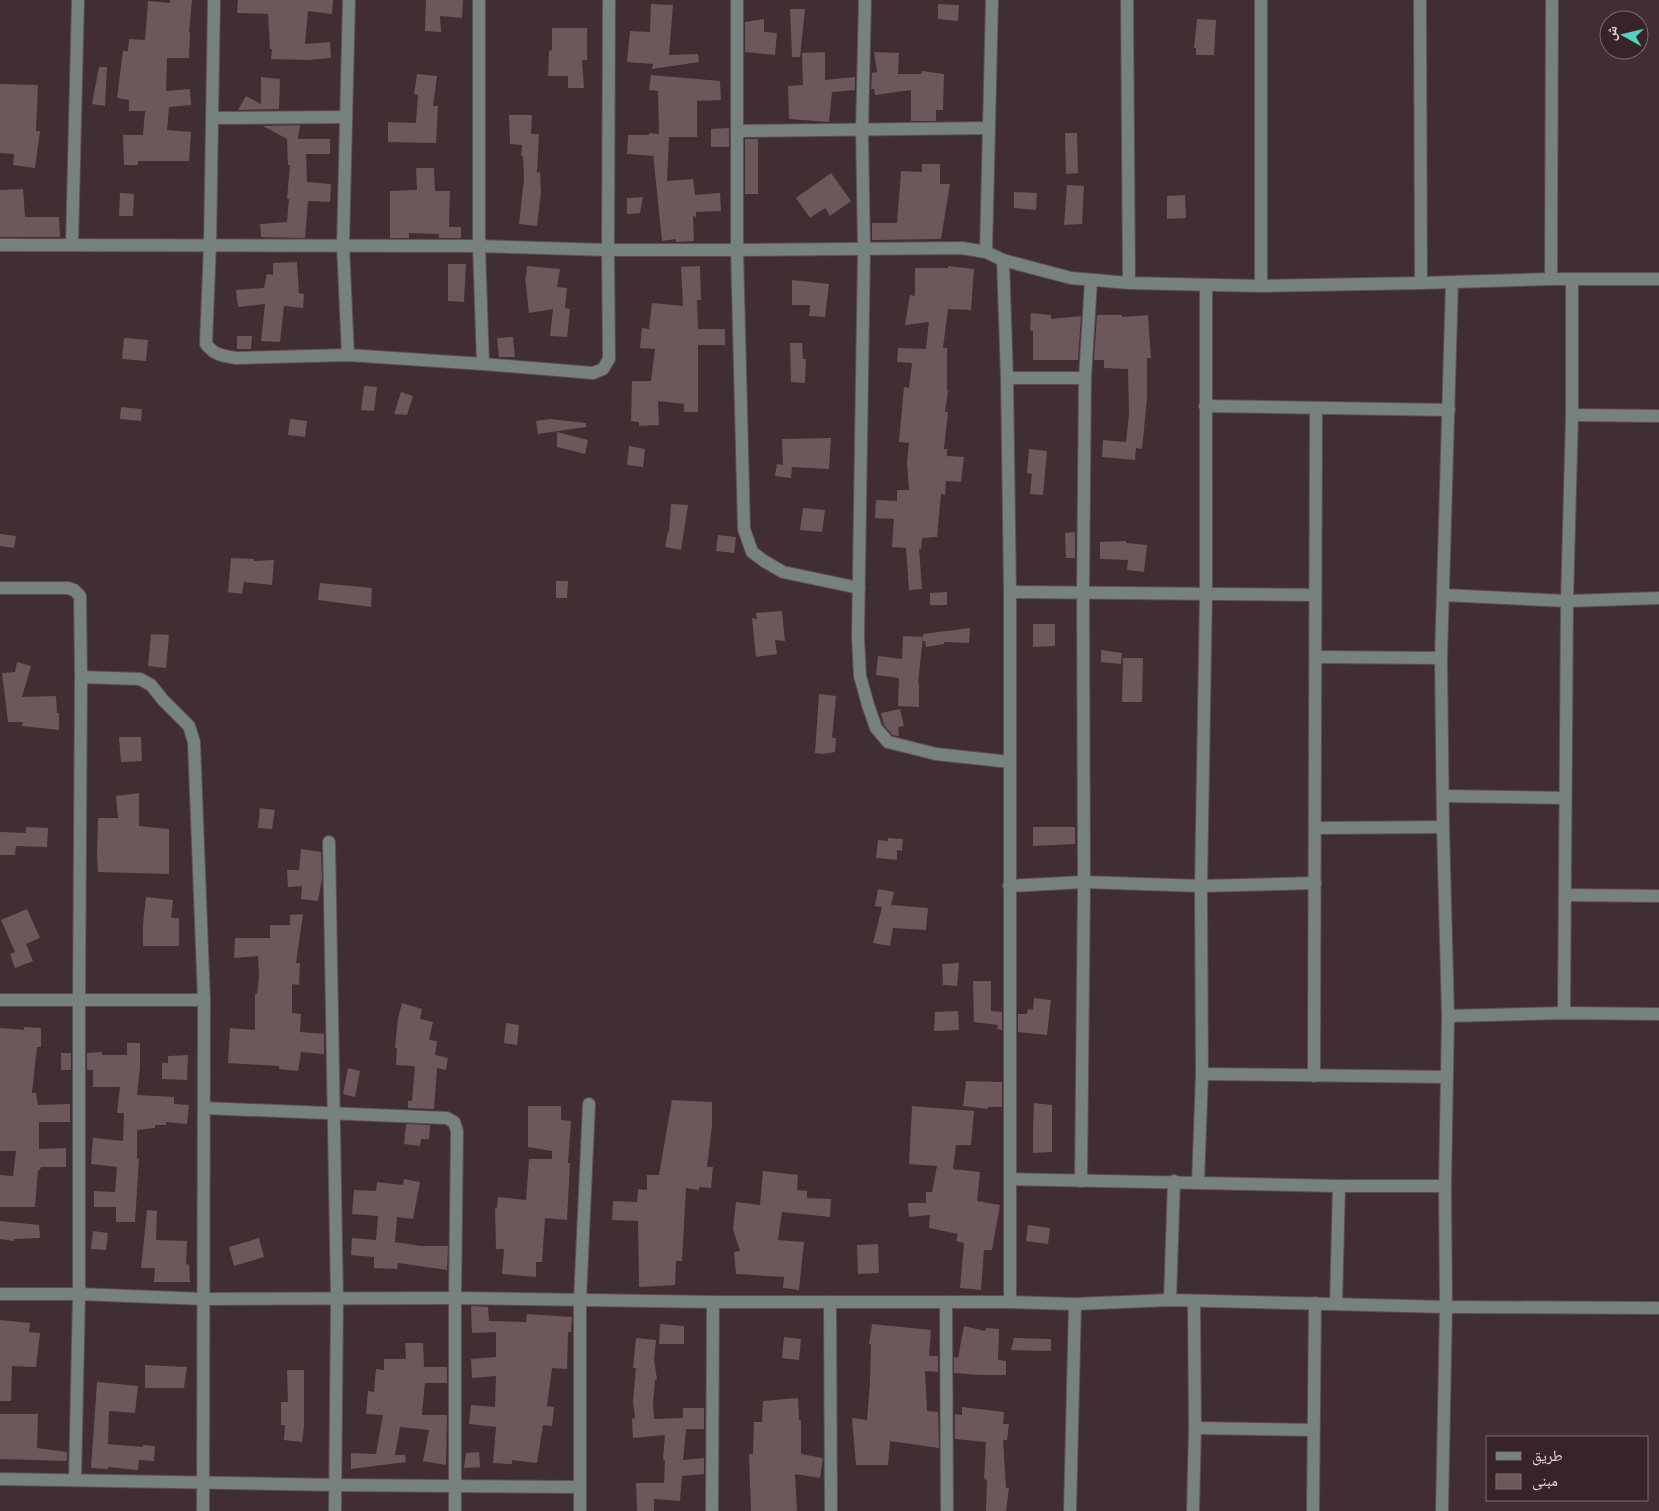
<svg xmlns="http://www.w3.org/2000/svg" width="1659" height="1511" viewBox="0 0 1659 1511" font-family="Overpass,'Noto Naskh Arabic',sans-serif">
<rect width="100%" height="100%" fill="#412e32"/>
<g fill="#6c575b">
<polygon points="170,0 192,0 189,32 190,32 189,58 167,58 166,91 190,89 191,105 169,107 167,130 191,132 189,161 138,161 138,165 124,165 123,135 143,135 145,111 129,111 129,100 117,98 123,51 128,51 129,39 145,40 148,1 170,3"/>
<polygon points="238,0 333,0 332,14 308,11 305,44 330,42 331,58 308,60 271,59 272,49 270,49 268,14 237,13"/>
<polygon points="426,0 463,0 462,18 440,16 441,32 425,31"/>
<polygon points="651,4 673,5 669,55 698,54 699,62 652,69 653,64 627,62 630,31 650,32"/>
<polygon points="938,4 959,5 958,21 938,19"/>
<polygon points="790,9 805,9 800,57 792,57"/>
<polygon points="764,19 764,32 777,33 775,55 745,52 745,22"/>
<polygon points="1197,19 1216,20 1214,55 1196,55 1196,48 1194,48"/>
<polygon points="552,28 587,28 587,60 582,60 584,88 568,88 568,76 548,76 549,51 552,50"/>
<polygon points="825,52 825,80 855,77 855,90 832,92 829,122 789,119 788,86 803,85 802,53"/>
<polygon points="874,52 899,53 898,74 921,74 922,71 944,74 943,110 936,110 936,121 911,121 911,90 875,95 874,89 871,89 872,73 877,72"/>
<polygon points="99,67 107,67 105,106 92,104"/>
<polygon points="417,74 437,76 433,106 438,106 436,143 388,142 388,122 416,123 418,95 414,94"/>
<polygon points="651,75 720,81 721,100 697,101 697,137 669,137 667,181 693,179 695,195 720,193 721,211 696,212 696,217 693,216 694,241 676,242 676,239 662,241 653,153 653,156 627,154 628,135 649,135 649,133 659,134 658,91 649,90"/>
<polygon points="261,77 280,79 279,109 238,110 246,96 261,104"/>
<polygon points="0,84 38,85 36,131 40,131 35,168 13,165 14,154 0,153"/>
<polygon points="509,115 532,115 531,134 539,134 537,173 540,172 541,192 537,226 519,224 524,179 523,156 521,156 522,145 510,144"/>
<polygon points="300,125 298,139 330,139 330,154 306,154 307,182 331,184 330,202 308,201 305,238 261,237 260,224 287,222 289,199 287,199 290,165 288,165 287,139 263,126"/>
<polygon points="729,128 729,147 711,147 711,129"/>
<polygon points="1065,133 1077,133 1078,173 1066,174"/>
<rect x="745" y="139" width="13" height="55"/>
<polygon points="922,164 940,164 940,184 950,184 941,239 872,240 872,223 897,223 901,171 922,172"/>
<polygon points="416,168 434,168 435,191 450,191 449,227 461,227 461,238 439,238 439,234 409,233 409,238 390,238 390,191 417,190"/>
<polygon points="831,173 851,201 830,216 825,208 810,218 796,198"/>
<polygon points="1067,185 1084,186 1082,224 1064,225"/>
<polygon points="23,189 25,217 59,217 60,237 0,237 0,190"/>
<polygon points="1014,192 1037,193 1036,210 1014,208"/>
<polygon points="120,193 134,194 133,216 119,216"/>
<polygon points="1185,195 1186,218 1167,219 1167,196"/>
<polygon points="643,197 640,213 627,214 627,198"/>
<polygon points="297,262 299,293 304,294 303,308 284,306 280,342 261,341 265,304 238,307 236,290 264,288 267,274 273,275 273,263"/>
<polygon points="448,264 466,264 464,302 448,301"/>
<polygon points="527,266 560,269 557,287 567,288 565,308 570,309 567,337 550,336 553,309 529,313 525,277 526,277"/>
<polygon points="700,266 701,300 697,300 698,329 725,329 725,345 698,345 698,412 684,412 684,404 658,401 659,425 639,426 639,422 631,421 632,381 651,381 655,349 640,348 642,328 649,329 652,303 683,306 681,267"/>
<polygon points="948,266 974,269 971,310 948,309 943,348 947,348 947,391 948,391 945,412 948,412 944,449 947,449 947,456 964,457 961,482 946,481 945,495 941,494 937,537 922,538 921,549 919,549 922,589 909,590 906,548 892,547 894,519 875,518 876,500 897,501 897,490 909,490 907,462 909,443 899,442 904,387 909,388 912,363 897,362 898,348 926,349 929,322 905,325 910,295 915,296 915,268 948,268"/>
<polygon points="792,280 829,284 825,317 809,316 810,305 792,305"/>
<polygon points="1031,313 1051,315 1051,319 1081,316 1078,360 1033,360 1033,331 1030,330"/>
<polygon points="1097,315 1122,315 1122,317 1148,315 1151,358 1147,358 1147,399 1142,449 1136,448 1135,460 1102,457 1103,440 1126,442 1129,414 1128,369 1104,368 1104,360 1094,360"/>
<polygon points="237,336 252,336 251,349 237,349"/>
<polygon points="513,337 515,357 499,357 497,338"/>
<polygon points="124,338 148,340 146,361 122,359"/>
<polygon points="790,343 802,343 803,359 806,359 805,383 791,382"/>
<polygon points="364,386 377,387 374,411 361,410"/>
<polygon points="401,392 413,396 407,415 394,414"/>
<polygon points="121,407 142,409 141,421 120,419"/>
<polygon points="290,419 307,421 305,437 288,435"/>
<polygon points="551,419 586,423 586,427 538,434 536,421"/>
<polygon points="557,432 588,440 585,454 557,447"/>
<polygon points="831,438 829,469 792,467 791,478 775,476 777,464 783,465 782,439"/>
<polygon points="629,446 645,449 643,467 627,465"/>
<polygon points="1029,449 1047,451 1043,495 1030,494 1032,474 1027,473"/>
<polygon points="671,504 688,505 681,550 665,547 668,532 669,532"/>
<polygon points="803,508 825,510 822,532 800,530"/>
<polygon points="1075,532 1075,558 1066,558 1065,533"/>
<polygon points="0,534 16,536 14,548 0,546"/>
<polygon points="718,535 736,537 734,553 716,551"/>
<polygon points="1126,541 1126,543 1147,545 1144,572 1127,570 1128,560 1100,559 1100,542"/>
<polygon points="231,558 254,559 254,561 274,560 272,585 244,582 242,594 228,592"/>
<polygon points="556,581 568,581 567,598 556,598"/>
<polygon points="320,583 372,588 371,607 318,600"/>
<polygon points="947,592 947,605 930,605 930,593"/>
<polygon points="782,611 785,641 775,640 777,654 756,657 752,618 757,619 756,613"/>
<polygon points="1033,624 1055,624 1055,646 1033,647"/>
<polygon points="970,628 969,643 944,642 944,644 926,647 925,641 923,641 923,634"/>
<polygon points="151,634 169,635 166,668 148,666"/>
<polygon points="903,636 923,637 918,683 919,683 919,707 898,706 899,678 876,675 878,656 902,659"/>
<polygon points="1101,650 1122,653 1121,664 1101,662"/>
<polygon points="1123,658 1143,658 1142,702 1122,702"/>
<polygon points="17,662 31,666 22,697 56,696 57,713 59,713 59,730 22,726 23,722 8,722 2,673 15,672"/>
<polygon points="819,694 836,696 832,738 836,738 835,752 823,754 815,753"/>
<polygon points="900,709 904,726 898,727 899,736 892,735 884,725 881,713"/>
<polygon points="119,737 141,737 142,761 121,762"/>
<polygon points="139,793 139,826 169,829 169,874 98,872 97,854 98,818 118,818 116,796"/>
<polygon points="260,808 275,810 272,829 258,828"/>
<polygon points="26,827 48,828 47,847 16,846 15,855 0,855 0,832 26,833"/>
<polygon points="1033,827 1075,827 1075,844 1033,846"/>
<polygon points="888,838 903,839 902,851 897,850 897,860 876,858 878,840 888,841"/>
<polygon points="301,849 321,852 322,879 318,901 301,899 302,886 288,887 287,870 299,870"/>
<polygon points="878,889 894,892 891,905 928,908 926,930 893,928 890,946 873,943 882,907 875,906"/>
<polygon points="146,897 173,900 171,918 179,918 179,946 143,946 143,924"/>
<polygon points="27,909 40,938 26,944 33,961 15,968 10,954 15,952 1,920"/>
<polygon points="303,914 296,963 300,963 299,985 292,984 292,1013 301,1014 300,1032 324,1034 324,1054 301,1052 298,1071 279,1069 279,1066 228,1063 230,1028 255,1030 255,994 257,994 259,977 258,956 234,958 235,938 270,938 270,925 290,925 290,915"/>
<polygon points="959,963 957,986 943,985 942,964"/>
<polygon points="973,981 991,981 991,1011 1002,1012 1002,1030 997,1029 998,1025 974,1022"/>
<polygon points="1034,998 1051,1000 1047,1035 1018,1032 1018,1014 1027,1014 1028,1009 1033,1010"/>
<polygon points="402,1003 422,1009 420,1019 433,1022 429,1040 437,1041 435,1055 448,1058 446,1070 437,1068 434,1109 408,1108 408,1101 412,1101 415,1066 396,1065 397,1048 395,1048 398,1018"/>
<polygon points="958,1011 959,1030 934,1031 935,1012"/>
<polygon points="506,1023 519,1025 517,1045 504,1043"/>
<polygon points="24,1027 41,1028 41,1047 37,1047 32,1093 36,1093 38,1105 70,1104 70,1122 39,1122 39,1149 66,1148 66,1167 41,1167 40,1170 38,1170 35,1207 0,1207 0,1175 13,1176 16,1151 0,1151 0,1028 24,1030"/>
<polygon points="127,1043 140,1043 140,1067 137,1095 174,1097 174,1104 189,1105 187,1124 166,1122 166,1125 155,1125 155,1128 137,1130 137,1158 139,1159 135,1222 116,1222 116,1207 94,1207 94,1191 115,1192 117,1167 91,1164 93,1138 123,1141 124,1113 117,1113 120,1087 93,1087 93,1070 87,1070 87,1053 102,1052 102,1055 127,1055"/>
<rect x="61" y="1053" width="10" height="17"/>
<polygon points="188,1055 187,1080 162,1079 162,1063 168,1063 168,1056"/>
<polygon points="348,1068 360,1071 355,1097 343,1094"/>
<polygon points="966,1081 1002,1082 1002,1107 988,1107 988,1109 963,1106"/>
<polygon points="672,1100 712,1102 712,1126 707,1167 713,1167 711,1188 699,1187 699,1190 686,1188 682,1261 676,1261 675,1285 639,1287 638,1221 612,1220 613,1201 637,1202 638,1189 647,1190 647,1175 659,1175"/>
<polygon points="1034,1103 1052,1105 1052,1152 1033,1153 1033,1128"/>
<polygon points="528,1106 561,1106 561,1120 571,1121 568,1163 570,1163 567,1220 545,1218 542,1262 536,1262 536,1277 502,1274 504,1249 496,1249 495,1208 497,1208 498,1197 526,1200 529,1159 552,1159 552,1151 528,1147"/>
<polygon points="912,1106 974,1111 971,1145 956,1145 953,1169 980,1172 977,1201 1000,1205 992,1250 984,1250 981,1290 960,1288 964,1243 956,1241 958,1234 929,1228 930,1215 909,1217 908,1203 926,1203 926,1192 932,1192 937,1166 909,1164"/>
<polygon points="406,1124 430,1125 429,1139 421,1139 420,1146 404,1144"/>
<polygon points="763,1171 798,1175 797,1190 807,1191 807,1198 831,1199 830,1217 782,1212 778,1240 804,1242 799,1290 783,1288 784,1277 736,1274 734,1252 740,1251 733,1229 736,1202 760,1205"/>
<polygon points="404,1179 420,1182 413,1219 397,1217 395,1242 421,1246 448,1246 447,1270 398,1263 397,1269 374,1268 374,1257 351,1255 352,1238 376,1240 378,1216 352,1214 354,1190 376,1191 377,1182 403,1185"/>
<polygon points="147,1210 157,1211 156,1240 187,1241 186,1265 189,1264 190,1282 154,1282 155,1268 141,1268"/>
<polygon points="0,1221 39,1225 40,1238 14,1239 14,1241 0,1239"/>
<polygon points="1028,1225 1050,1228 1048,1244 1026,1241"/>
<polygon points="93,1231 108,1233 106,1250 91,1249"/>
<polygon points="259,1238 264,1257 234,1266 229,1247"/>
<polygon points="878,1244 879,1273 858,1274 857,1245"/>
<polygon points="471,1306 488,1307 489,1321 526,1322 527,1314 572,1317 571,1332 568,1332 567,1369 552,1368 547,1406 554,1407 552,1426 543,1425 537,1463 512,1460 512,1464 493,1463 496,1427 469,1424 471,1405 495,1407 496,1376 472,1378 471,1359 496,1357 496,1332 472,1333"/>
<polygon points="0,1320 30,1323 29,1332 40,1333 36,1367 12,1366 11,1401 0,1401"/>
<polygon points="660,1324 684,1326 684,1344 659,1344"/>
<polygon points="872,1324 931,1330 929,1356 938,1356 938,1372 925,1371 927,1411 938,1412 939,1448 890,1441 888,1465 856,1465 852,1418 867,1420 870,1383 871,1344 869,1344"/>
<polygon points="964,1326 985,1331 986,1328 999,1329 998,1360 1006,1361 1006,1375 980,1375 954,1373 954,1357 958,1358"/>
<polygon points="784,1337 801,1339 799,1360 782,1358"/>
<polygon points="636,1338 656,1340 654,1360 657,1379 655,1380 653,1405 654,1419 683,1418 683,1408 704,1408 704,1429 686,1429 683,1460 704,1458 704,1474 682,1476 680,1501 654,1499 654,1511 637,1511 636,1483 664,1483 665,1460 663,1459 665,1435 633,1438 632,1419 635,1418 633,1401 636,1368 633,1368"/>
<polygon points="1014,1338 1051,1339 1051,1351 1011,1350"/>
<polygon points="405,1343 423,1343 424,1367 447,1367 447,1383 425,1383 422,1415 447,1415 446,1465 423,1461 429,1430 400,1427 395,1455 405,1455 406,1462 351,1469 351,1453 376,1454 383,1415 366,1414 368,1391 374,1392 376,1369 384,1370 384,1359 406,1359"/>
<polygon points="145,1365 187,1367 184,1388 145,1388"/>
<polygon points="287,1370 304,1370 304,1426 302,1442 284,1440 285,1425 281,1425 281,1402 288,1402"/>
<polygon points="97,1382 138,1386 135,1413 109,1411 108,1444 143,1447 143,1445 155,1446 154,1461 139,1460 138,1470 108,1467 108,1469 91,1468"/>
<polygon points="798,1398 799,1420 801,1420 801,1454 823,1458 820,1478 795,1474 797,1511 751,1511 749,1454 753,1454 754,1422 762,1422 763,1401"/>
<polygon points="962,1407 1004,1412 1003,1424 1009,1424 1007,1440 1003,1440 1006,1488 1009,1488 1006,1511 986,1511 987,1480 984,1479 986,1442 955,1439 955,1414 962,1415"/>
<polygon points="0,1414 38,1414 37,1448 67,1452 67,1461 0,1459"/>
<polygon points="479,1452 480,1467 464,1468 466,1453"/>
</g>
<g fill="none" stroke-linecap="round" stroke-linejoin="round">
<defs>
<g id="minor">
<path d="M 214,0 L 210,244 L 206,344 C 214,355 223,356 236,358 L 348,355 L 483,364 L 593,373 L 603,369 L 609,359 L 608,250 L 609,0"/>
<polyline points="479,0 479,246 483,364"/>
<polyline points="737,0 737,250 744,529 752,552 764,561 783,572 859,588"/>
<polyline points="865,0 862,130 864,249 858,637 860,676 868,705 876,728 888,742 936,754 1010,762"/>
<polyline points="1127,0 1129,283"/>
<polyline points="1420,0 1421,283"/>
<polyline points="212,118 346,117"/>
<polyline points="737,131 989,128"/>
<polyline points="72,244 78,0"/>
<polyline points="0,245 479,246 608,250 737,250 962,248 986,252 1003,260 1071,278 1129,283 1261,286 1421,283 1551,279 1659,279"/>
<polyline points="986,252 992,0"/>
<polyline points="1003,260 1007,378 1010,592 1010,1302"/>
<polyline points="1551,279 1552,0"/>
<polyline points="1261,286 1261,0"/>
<polyline points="348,355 343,245 349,0"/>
<polyline points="1007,378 1085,378"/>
<polyline points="1205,406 1449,410"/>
<polyline points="1572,415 1659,416"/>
<polyline points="0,588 68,588 74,590 80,596 81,677 79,1000 79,1294 75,1480"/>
<polyline points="1010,592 1315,595"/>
<polyline points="1443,595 1567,601 1659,598"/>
<polyline points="1316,657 1441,658"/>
<polyline points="81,677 140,679 151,685 163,700 189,726 194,742 204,1000 203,1511"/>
<polyline points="1443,796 1565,798"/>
<polyline points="1316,828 1443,827"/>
<polyline points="329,842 337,1299 335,1511"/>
<polyline points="1009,886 1084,882 1201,886 1315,883"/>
<polyline points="1565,895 1659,896"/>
<polyline points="0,1000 204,1000"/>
<polyline points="1564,1013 1567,601 1572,415 1572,279"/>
<polyline points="1448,1016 1564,1013 1659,1014"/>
<polyline points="1202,1074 1447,1077"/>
<polyline points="1314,1076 1316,409"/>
<polyline points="204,1108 447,1118 454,1122 457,1131 455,1298 455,1511"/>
<polyline points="1010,1179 1339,1186 1445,1186"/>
<polyline points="1081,1181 1084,882 1083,591 1085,378 1091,281"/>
<polyline points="1198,1183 1202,1074 1201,886 1206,593 1206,285"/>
<polyline points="0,1294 79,1294 204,1299 455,1298 713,1302 1010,1302 1075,1304 1170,1300 1446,1307 1659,1308"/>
<polyline points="1170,1300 1174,1181"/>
<polyline points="830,1302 831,1511"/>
<polyline points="946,1302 947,1511"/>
<polyline points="1336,1304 1339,1186"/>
<polyline points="1195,1428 1313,1430"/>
<polyline points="0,1479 335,1485 580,1487"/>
<polyline points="580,1511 580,1300 589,1104"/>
<polyline points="712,1511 713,1302"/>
<polyline points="1070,1511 1075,1304"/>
<polyline points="1193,1511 1195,1428 1194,1301"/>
<polyline points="1313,1511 1315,1303"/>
<polyline points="1442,1511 1446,1307 1445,1186 1448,1016 1443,827 1441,658 1452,282"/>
</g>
</defs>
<use href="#minor" stroke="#5f4d50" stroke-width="14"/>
<use href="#minor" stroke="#77817f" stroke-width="12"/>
</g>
<rect x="1486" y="1436" width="162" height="65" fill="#362428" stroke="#7c6c70"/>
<rect x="1496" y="1452" width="25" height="8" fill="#77817f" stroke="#7c6c70"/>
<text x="1532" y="1461" font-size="15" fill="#e5d9db">طريق</text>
<rect x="1496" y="1474" width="25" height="15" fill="#6c575b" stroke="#7c6c70"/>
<text x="1532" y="1486" font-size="15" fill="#e5d9db">مبنى</text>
<g transform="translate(1624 35) rotate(278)"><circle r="24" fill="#362428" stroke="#7c6c70"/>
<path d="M0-4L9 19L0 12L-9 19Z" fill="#5acebc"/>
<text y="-8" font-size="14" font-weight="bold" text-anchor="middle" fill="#e5d9db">ش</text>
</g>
</svg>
